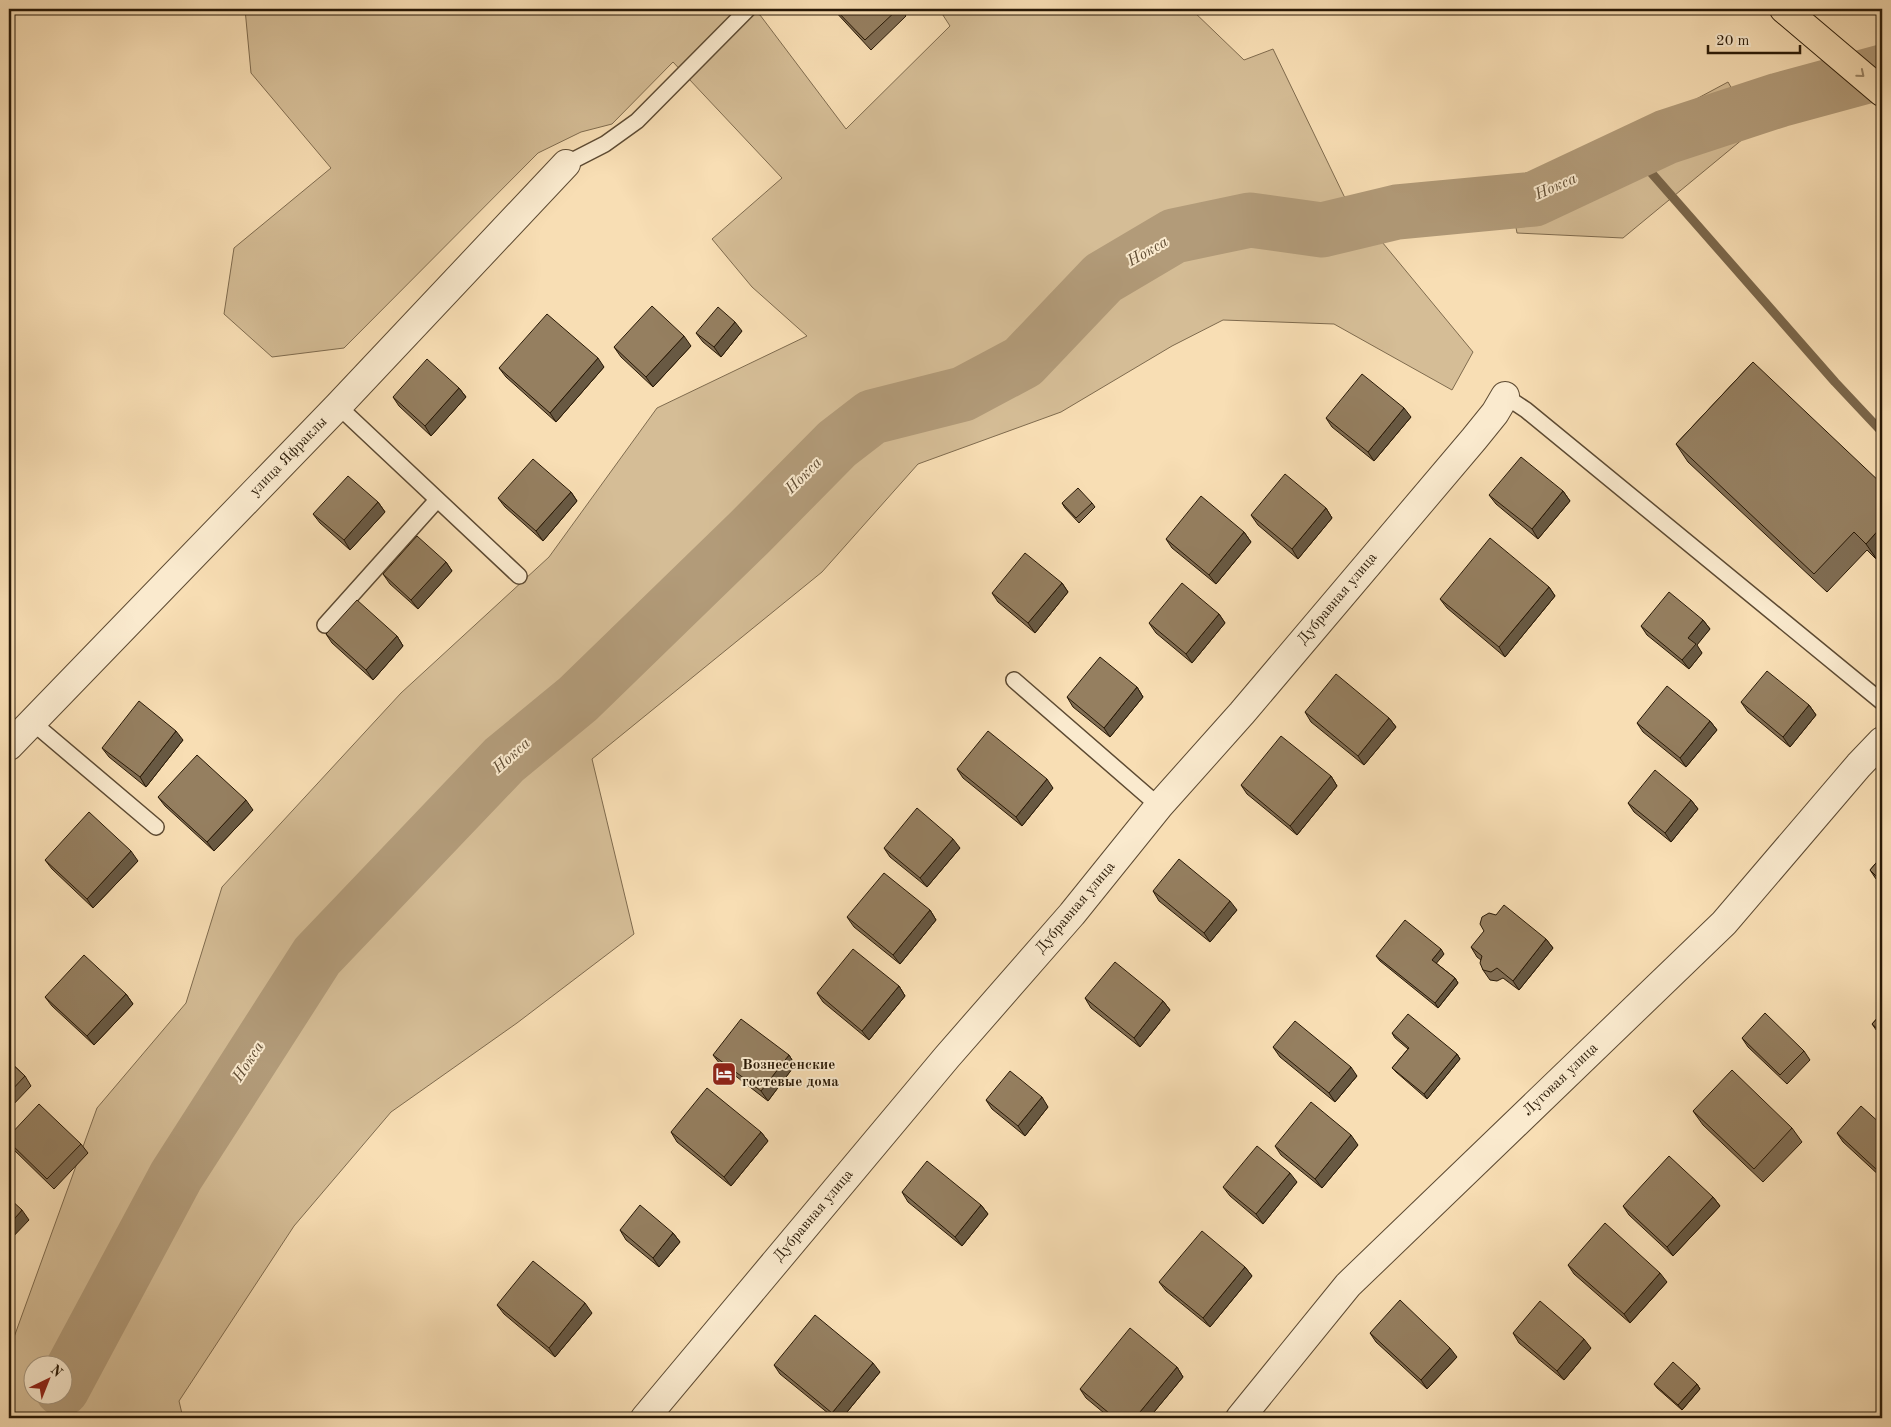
<svg xmlns="http://www.w3.org/2000/svg" width="1891" height="1427" viewBox="0 0 1891 1427" font-family="'Old Standard TT',serif">
<rect width="100%" height="100%" fill="#f8deb4"/>
<filter id="stains"><feTurbulence type="fractalNoise" baseFrequency=".004" numOctaves="4"/><feColorMatrix values="0 0 0 0 .2 0 0 0 0 .09 0 0 0 0 .02 0 0 0 .5 -.17"/></filter>
<radialGradient id="worn" r=".72"><stop offset=".6" stop-color="#630" stop-opacity="0"/><stop offset="1" stop-color="#630" stop-opacity=".3"/></radialGradient>
<g fill="#d5bd96" stroke="#7f6b4e" fill-rule="evenodd">
<path d="M 245,9 L 738,9 L 760,15 L 846,129 L 950,26 L 939,9 L 1191,9 L 1244,60 L 1273,49 L 1344,196 L 1473,352 L 1452,390 L 1334,324 L 1223,320 L 1172,346 L 1061,412 L 918,464 L 822,572 L 592,759 L 634,934 L 517,1023 L 391,1112 L 294,1226 L 179,1401 L 183,1418 L 9,1418 L 9,1351 L 97,1108 L 186,1003 L 222,887 L 401,693 L 549,557 L 657,408 L 807,336 L 752,287 L 712,239 L 782,178 L 673,62 L 612,124 L 581,132 L 538,153 L 344,348 L 272,357 L 224,314 L 234,248 L 331,168 L 251,73 ZM 32,1364 L 62,1364 L 62,1394 L 32,1394 Z"/>
<polygon points="1728,82 1755,129 1623,238 1517,233 1510,195 1576,155 1642,128"/>
</g>
<g fill="none" stroke-linecap="round" stroke-linejoin="round">
<polyline stroke="#7b674b" stroke-width="9" points="1633,152 1835,382 1882,432"/>
<polyline stroke="#b29b79" stroke-width="55" points="62,1389 176,1176 317,956 504,760 578,699 750,532 837,444 872,417 963,394 1023,362 1103,278 1174,236 1250,220 1322,230 1397,212 1534,199 1666,137 1779,100 1882,72"/>
<defs>
<g id="lane">
<polyline points="566,164 605,144 637,121 748,9"/>
<polyline points="1505,396 1526,410 1882,702"/>
<polyline points="338,406 519,576"/>
<polyline points="325,625 437,500"/>
<polyline points="1014,680 1159,806"/>
<polyline points="32,722 156,827"/>
</g>
<g id="street">
<polyline points="9,746 338,406 566,164"/>
<polyline points="645,1418 947,1057 1072,914 1159,806 1242,713 1474,439 1495,413 1505,396"/>
<polyline points="1240,1418 1348,1285 1724,923 1859,765 1882,741"/>
</g>
<polyline id="primary" points="1784,9 1882,92"/>
</defs>
<use href="#lane" stroke="#5d4a32" stroke-width="18"/>
<use href="#street" stroke="#5d4a32" stroke-width="30"/>
<use href="#primary" stroke="#291906" stroke-width="30"/>
<use href="#lane" stroke="#faeace" stroke-width="15"/>
<use href="#street" stroke="#faeace" stroke-width="28"/>
<use href="#primary" stroke="#f8deb4" stroke-width="28"/>
</g>
<g fill="#806d53" stroke="#291906">
<polygon points="833,9 901,9 906,16 871,50"/>
<polygon points="742,331 721,357 703,342 696,333"/>
<polygon points="691,346 653,387 621,357 614,347"/>
<polygon points="1753,362 1878,561 1867,550 1827,592 1688,462 1676,444"/>
<polygon points="604,367 556,422 506,377 499,368"/>
<polygon points="459,388 466,397 431,436 399,406 393,397"/>
<polygon points="1411,417 1374,461 1332,427 1326,418"/>
<polygon points="1563,491 1570,501 1538,539 1496,504 1489,495"/>
<polygon points="571,492 577,501 543,541 505,507 498,498"/>
<polygon points="378,502 385,512 350,550 320,523 313,514"/>
<polygon points="1062,503 1092,503 1095,507 1079,523 1065,508"/>
<polygon points="1326,508 1332,518 1298,559 1258,525 1251,515"/>
<polygon points="1244,532 1251,542 1216,584 1172,548 1166,539"/>
<polygon points="446,562 452,571 418,609 390,584 383,574"/>
<polygon points="1062,583 1068,592 1035,633 998,602 992,593"/>
<polygon points="1549,587 1555,596 1505,657 1447,608 1440,599"/>
<polygon points="1219,614 1225,623 1192,663 1156,633 1149,623"/>
<polygon points="1703,620 1710,629 1696,645 1702,653 1689,669 1647,635 1641,626"/>
<polygon points="326,634 397,636 403,646 373,680 332,643"/>
<polygon points="1137,687 1143,697 1110,737 1073,707 1067,697"/>
<polygon points="1741,702 1809,705 1816,715 1790,747 1748,712"/>
<polygon points="1305,712 1389,718 1396,727 1364,765 1311,722"/>
<polygon points="1710,721 1717,730 1686,767 1643,732 1637,723"/>
<polygon points="183,740 146,787 109,757 102,748"/>
<polygon points="957,769 1053,788 1022,826 963,778"/>
<polygon points="1331,776 1337,786 1297,835 1247,794 1241,785"/>
<polygon points="158,797 253,810 214,851 165,806"/>
<polygon points="1691,800 1698,809 1671,842 1634,812 1628,803"/>
<polygon points="884,848 960,848 927,887 890,857"/>
<polygon points="1882,856 1882,885 1876,879 1870,870"/>
<polygon points="45,860 138,861 93,908 52,869"/>
<polygon points="1153,891 1237,910 1210,942 1159,901"/>
<polygon points="930,910 936,920 900,964 854,927 847,917"/>
<polygon points="1546,939 1553,948 1519,990 1503,978 1497,981 1490,980 1483,970 1481,960 1477,957 1471,947"/>
<polygon points="1444,954 1436,963 1455,978 1458,983 1438,1008 1380,961 1376,956"/>
<polygon points="899,986 905,996 869,1040 823,1002 817,993"/>
<polygon points="126,994 133,1004 94,1045 52,1006 45,997"/>
<polygon points="1085,998 1163,1001 1170,1010 1140,1047 1091,1008"/>
<polygon points="1882,1013 1882,1037 1879,1034 1872,1024"/>
<polygon points="1392,1033 1457,1054 1460,1059 1427,1099 1396,1072 1392,1068 1408,1049 1395,1038"/>
<polygon points="1742,1038 1804,1051 1810,1060 1787,1084 1748,1047"/>
<polygon points="1273,1047 1357,1076 1335,1102 1280,1057"/>
<polygon points="713,1055 789,1055 795,1065 768,1101 720,1064"/>
<polygon points="9,1061 25,1076 31,1086 9,1109"/>
<polygon points="986,1100 1048,1107 1025,1136 992,1109"/>
<polygon points="1693,1111 1792,1128 1802,1142 1763,1182 1703,1125"/>
<polygon points="1882,1125 1882,1178 1843,1142 1837,1133"/>
<polygon points="671,1132 761,1132 768,1141 731,1186 677,1142"/>
<polygon points="9,1136 81,1144 88,1153 54,1189 12,1148 9,1144"/>
<polygon points="1358,1145 1322,1188 1281,1155 1275,1146"/>
<polygon points="1297,1182 1263,1224 1230,1196 1223,1187"/>
<polygon points="902,1192 981,1205 988,1214 962,1246 908,1202"/>
<polygon points="1713,1197 1720,1206 1673,1256 1629,1215 1623,1206"/>
<polygon points="620,1230 673,1233 680,1242 659,1267 626,1240"/>
<polygon points="1568,1265 1667,1282 1630,1323 1574,1274"/>
<polygon points="1245,1267 1252,1276 1210,1327 1166,1291 1159,1282"/>
<polygon points="497,1305 592,1313 555,1357 504,1314"/>
<polygon points="1370,1333 1457,1357 1427,1389 1376,1342"/>
<polygon points="1513,1333 1591,1348 1564,1380 1519,1343"/>
<polygon points="774,1365 880,1372 842,1418 834,1418 780,1374"/>
<polygon points="1177,1367 1183,1377 1149,1418 1110,1418 1086,1398 1080,1389"/>
<polygon points="1654,1384 1697,1384 1700,1389 1682,1410 1657,1388"/>
</g>
<g fill="#685943" stroke="#291906">
<polygon points="735,322 742,331 721,357 714,347"/>
<polygon points="684,336 691,346 653,387 646,377"/>
<polygon points="598,358 604,367 556,422 550,413"/>
<polygon points="459,388 466,397 431,436 425,426"/>
<polygon points="1404,408 1411,417 1374,461 1368,452"/>
<polygon points="1563,491 1570,501 1538,539 1532,529"/>
<polygon points="571,492 577,501 543,541 536,531"/>
<polygon points="378,502 385,512 350,550 344,540"/>
<polygon points="1326,508 1332,518 1298,559 1292,549"/>
<polygon points="1882,526 1882,557 1878,561 1866,544"/>
<polygon points="1244,532 1251,542 1216,584 1209,575"/>
<polygon points="446,562 452,571 418,609 411,600"/>
<polygon points="1062,583 1068,592 1035,633 1028,623"/>
<polygon points="1549,587 1555,596 1505,657 1499,647"/>
<polygon points="1219,614 1225,623 1192,663 1186,654"/>
<polygon points="1703,620 1710,629 1697,645 1702,653 1689,669 1682,660 1688,638"/>
<polygon points="397,636 403,646 373,680 366,670"/>
<polygon points="1137,687 1143,697 1110,737 1104,728"/>
<polygon points="1809,705 1816,715 1790,747 1783,737"/>
<polygon points="1389,718 1396,727 1364,765 1358,756"/>
<polygon points="1710,721 1717,730 1686,767 1680,758"/>
<polygon points="176,731 183,740 146,787 140,777"/>
<polygon points="1331,776 1337,786 1297,835 1290,826"/>
<polygon points="1047,779 1053,788 1022,826 1016,817"/>
<polygon points="246,800 253,810 214,851 207,842"/>
<polygon points="1691,800 1698,809 1671,842 1665,833"/>
<polygon points="953,839 960,848 927,887 920,878"/>
<polygon points="131,851 138,861 93,908 87,899"/>
<polygon points="1230,901 1237,910 1210,942 1204,933"/>
<polygon points="930,910 936,920 900,964 893,955"/>
<polygon points="1546,939 1553,948 1519,990 1513,981"/>
<polygon points="1441,949 1444,954 1435,965 1432,960"/>
<polygon points="1455,978 1458,983 1438,1008 1435,1003"/>
<polygon points="899,986 905,996 869,1040 862,1031"/>
<polygon points="126,994 133,1004 94,1045 87,1036"/>
<polygon points="1163,1001 1170,1010 1140,1047 1134,1038"/>
<polygon points="1457,1054 1460,1059 1427,1099 1424,1094"/>
<polygon points="789,1055 795,1065 768,1101 761,1091"/>
<polygon points="1351,1067 1357,1076 1335,1102 1329,1093"/>
<polygon points="1042,1097 1048,1107 1025,1136 1018,1126"/>
<polygon points="761,1132 768,1141 731,1186 724,1177"/>
<polygon points="1351,1135 1358,1145 1322,1188 1315,1179"/>
<polygon points="1882,1164 1882,1177 1877,1170"/>
<polygon points="1290,1173 1297,1182 1263,1224 1256,1214"/>
<polygon points="1713,1197 1720,1206 1673,1256 1667,1247"/>
<polygon points="981,1205 988,1214 962,1246 955,1237"/>
<polygon points="22,1210 29,1220 9,1241 9,1225"/>
<polygon points="673,1233 680,1242 659,1267 653,1258"/>
<polygon points="1245,1267 1252,1276 1210,1327 1203,1318"/>
<polygon points="1660,1273 1667,1282 1630,1323 1624,1314"/>
<polygon points="585,1303 592,1313 555,1357 549,1348"/>
<polygon points="1584,1339 1591,1348 1564,1380 1557,1371"/>
<polygon points="1450,1348 1457,1357 1427,1389 1421,1380"/>
<polygon points="873,1363 880,1372 842,1418 836,1418 832,1413"/>
<polygon points="1177,1367 1183,1377 1149,1418 1135,1418"/>
<polygon points="1697,1384 1700,1389 1682,1410 1678,1405"/>
</g>
<g fill="#957f60" stroke="#291906">
<polygon points="835,9 898,9 865,40"/>
<polygon points="652,306 684,336 646,377 614,347"/>
<polygon points="718,307 735,322 714,347 696,333"/>
<polygon points="547,314 598,358 550,413 499,368"/>
<polygon points="427,359 459,388 425,426 393,397"/>
<polygon points="1753,362 1882,484 1882,526 1866,544 1854,532 1814,574 1676,444"/>
<polygon points="1362,374 1404,408 1368,452 1326,418"/>
<polygon points="1521,457 1563,491 1532,529 1489,495"/>
<polygon points="533,459 571,492 536,531 498,498"/>
<polygon points="1285,474 1326,508 1292,549 1251,515"/>
<polygon points="348,476 378,502 344,540 313,514"/>
<polygon points="1078,488 1092,503 1076,518 1062,503"/>
<polygon points="1201,496 1244,532 1209,575 1166,539"/>
<polygon points="417,536 446,562 411,600 383,574"/>
<polygon points="1490,538 1549,587 1499,647 1440,599"/>
<polygon points="1025,553 1062,583 1028,623 992,593"/>
<polygon points="1182,583 1219,614 1186,654 1149,623"/>
<polygon points="1669,592 1703,620 1688,638 1696,644 1682,660 1641,626"/>
<polygon points="357,600 397,636 366,670 326,634"/>
<polygon points="1100,657 1137,687 1104,728 1067,697"/>
<polygon points="1767,671 1809,705 1783,737 1741,702"/>
<polygon points="1336,674 1389,718 1358,756 1305,712"/>
<polygon points="1667,686 1710,721 1680,758 1637,723"/>
<polygon points="139,701 176,731 140,777 102,748"/>
<polygon points="988,731 1047,779 1016,817 957,769"/>
<polygon points="1281,736 1331,776 1290,826 1241,785"/>
<polygon points="197,755 246,800 207,842 158,797"/>
<polygon points="1655,770 1691,800 1665,833 1628,803"/>
<polygon points="917,808 953,839 920,878 884,848"/>
<polygon points="89,812 131,851 87,899 45,860"/>
<polygon points="1882,856 1882,882 1870,870"/>
<polygon points="1179,859 1230,901 1204,933 1153,891"/>
<polygon points="884,873 930,910 893,955 847,917"/>
<polygon points="1504,905 1546,939 1513,981 1497,968 1491,972 1483,970 1480,963 1482,956 1471,947 1484,931 1480,924 1482,917 1489,913 1496,915"/>
<polygon points="1405,920 1441,949 1432,960 1455,978 1435,1003 1376,956"/>
<polygon points="853,949 899,986 862,1031 817,993"/>
<polygon points="84,955 126,994 87,1036 45,997"/>
<polygon points="1115,962 1163,1001 1134,1038 1085,998"/>
<polygon points="1765,1013 1804,1051 1780,1075 1742,1038"/>
<polygon points="1882,1013 1882,1033 1872,1024"/>
<polygon points="1408,1014 1457,1054 1424,1094 1392,1068 1409,1048 1392,1033"/>
<polygon points="741,1019 789,1055 761,1091 713,1055"/>
<polygon points="1295,1021 1351,1067 1329,1093 1273,1047"/>
<polygon points="9,1061 25,1076 9,1093"/>
<polygon points="1732,1070 1792,1128 1754,1169 1693,1111"/>
<polygon points="1010,1071 1042,1097 1018,1126 986,1100"/>
<polygon points="707,1088 761,1132 724,1177 671,1132"/>
<polygon points="1311,1102 1351,1135 1315,1179 1275,1146"/>
<polygon points="39,1104 81,1144 47,1179 9,1142 9,1136"/>
<polygon points="1861,1106 1882,1125 1882,1164 1877,1170 1837,1133"/>
<polygon points="1257,1146 1290,1173 1256,1214 1223,1187"/>
<polygon points="1669,1156 1713,1197 1667,1247 1623,1206"/>
<polygon points="927,1161 981,1205 955,1237 902,1192"/>
<polygon points="9,1198 22,1210 9,1225"/>
<polygon points="640,1205 673,1233 653,1258 620,1230"/>
<polygon points="1605,1223 1660,1273 1624,1314 1568,1265"/>
<polygon points="1202,1231 1245,1267 1203,1318 1159,1282"/>
<polygon points="533,1261 585,1303 549,1348 497,1305"/>
<polygon points="1400,1300 1450,1348 1421,1380 1370,1333"/>
<polygon points="1540,1301 1584,1339 1557,1371 1513,1333"/>
<polygon points="815,1315 873,1363 832,1413 774,1365"/>
<polygon points="1130,1328 1177,1367 1135,1418 1115,1418 1080,1389"/>
<polygon points="1673,1362 1697,1384 1678,1405 1654,1384"/>
</g>
<defs><path id="oneway-chevron" d="M-2-3.5L2.5 0L-2 3.5" fill="none" stroke-width="1.6" stroke-linecap="round" stroke-linejoin="round" transform="scale(1.25)"/></defs>
<use stroke="#9b8566" href="#oneway-chevron" transform="translate(1861 74) rotate(40)"/>
<defs>
<symbol id="hotel-square" viewBox="-11 -11 22 22"><rect x="-9" y="-9" width="18" height="18" rx="4" fill="#8f2418" stroke="#faeace"/><path d="M-6-4.5h1.5V1H6V5H4.5V3h-9V5H-6ZM-4 0a1.8 1.8 0 1 1 3.6 0ZM.5 0V-2.5h3Q6-2.5 6 0Z" fill="#fff"/></symbol>
</defs>
<g fill-rule="evenodd">
<use href="#hotel-square" x="710" y="1060" width="28" height="28"/>
</g>
<g text-anchor="middle" dominant-baseline="central" stroke-width="4" stroke-linejoin="round" paint-order="stroke">
<g font-size="15" fill="#291906" stroke="#faeace">
<text transform="translate(289 457) rotate(-46)">улица Яфраклы</text>
<text transform="translate(1338 599) rotate(-50)">Дубравная улица</text>
<text transform="translate(1076 908) rotate(-50)">Дубравная улица</text>
<text transform="translate(1561 1080) rotate(-44)">Луговая улица</text>
<text transform="translate(814 1216) rotate(-50)">Дубравная улица</text>
</g>
<g font-size="15" font-weight="bold" fill="#291906" stroke="#faeace" text-anchor="start">
<text x="742" y="1065">Вознесенские<tspan x="742" dy="17">гостевые дома</tspan></text>
</g>
<g font-size="16" font-style="italic" fill="#604d34" stroke="#faeace">
<text transform="translate(1556 187) rotate(-24)">Нокса</text>
<text transform="translate(1148 252) rotate(-30)">Нокса</text>
<text transform="translate(804 476) rotate(-45)">Нокса</text>
<text transform="translate(512 756) rotate(-42)">Нокса</text>
<text transform="translate(249 1062) rotate(-57)">Нокса</text>
</g>
</g>
<rect width="1891" height="1427" fill="none" stroke="#f8deb4" stroke-width="30"/>
<rect x="10" y="10" width="1871" height="1407" fill="none" stroke="#291906" stroke-width="2.5"/>
<rect x="15" y="15" width="1861" height="1397" fill="none" stroke="#291906"/>
<g transform="translate(48 1380) rotate(43)"><circle r="24" fill="#faeace" stroke="#a6967e"/>
<path d="M0-4L9 19L0 12L-9 19Z" fill="#8f2418"/>
<text y="-8" font-size="14" font-weight="bold" text-anchor="middle" fill="#291906">N</text>
</g>
<path d="M1708 45v8h92v-8" fill="none" stroke="#291906" stroke-width="2.5"/>
<text x="1716" y="45" font-size="15" fill="#291906" stroke="#faeace" stroke-width="4" paint-order="stroke">20 m</text>
<rect width="100%" height="100%" filter="url(#stains)"/>
<rect width="100%" height="100%" fill="url(#worn)"/>
</svg>
